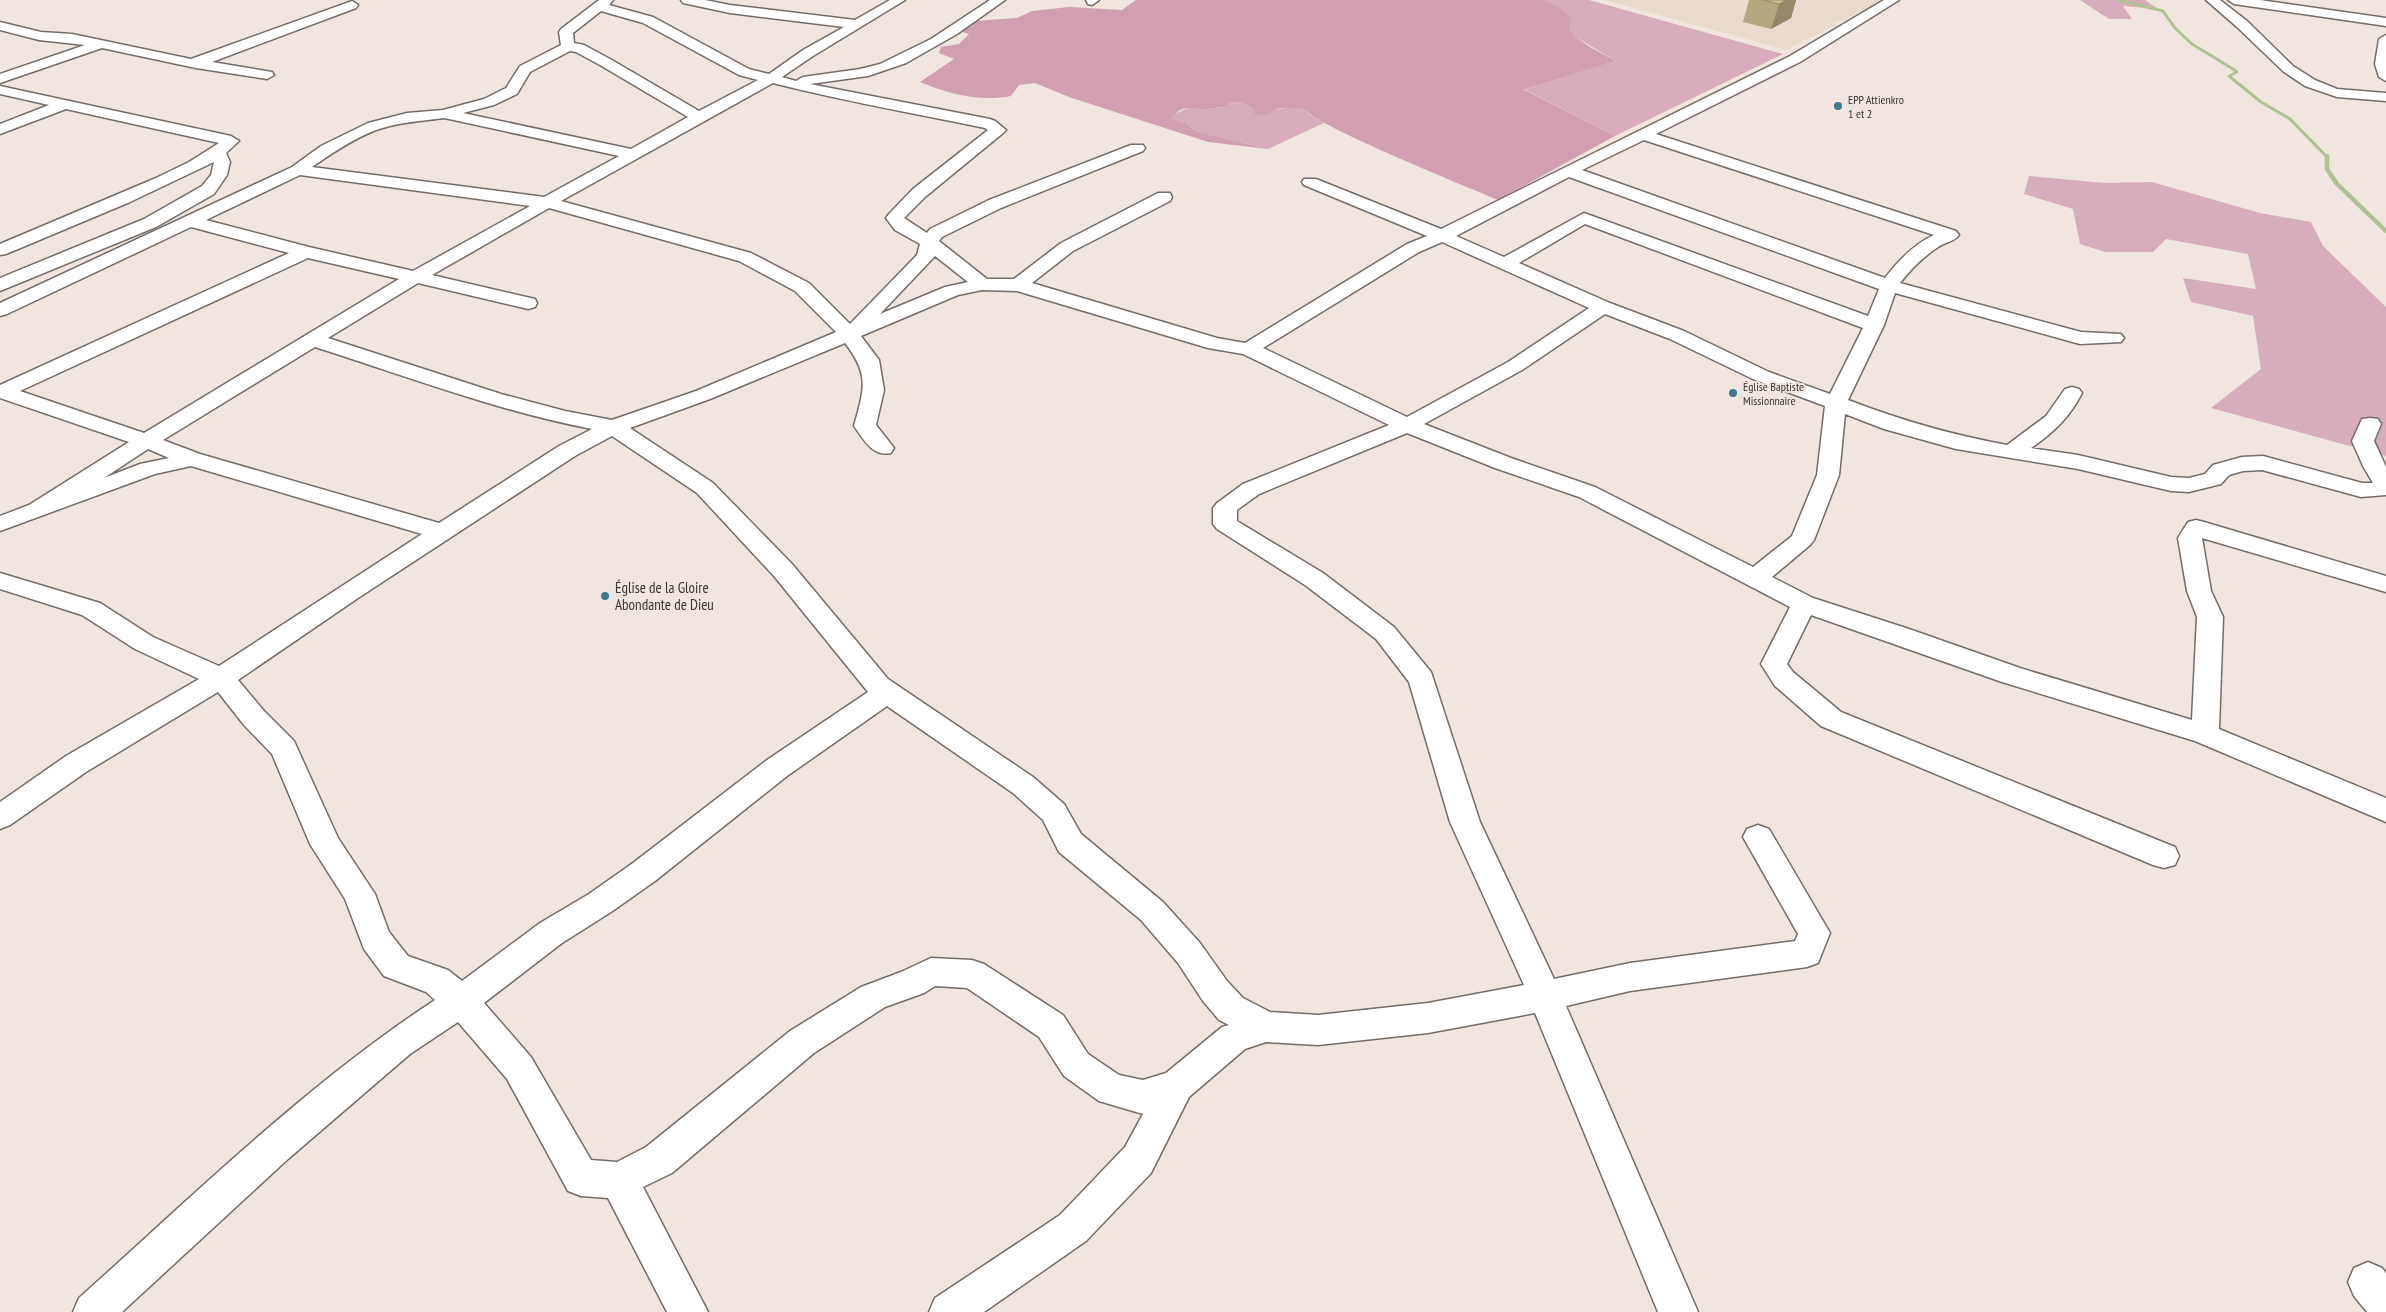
<svg xmlns="http://www.w3.org/2000/svg" width="2386" height="1312" viewBox="0 0 2386 1312" font-family="'PT Sans Narrow',sans-serif">
<rect width="100%" height="100%" fill="#f0e6df"/>
<polygon fill="#e8dacd" points="1604,0 1883,0 1842,21 1837,21 1834,23 1836,25 1786,50"/>
<g fill="#d7acbc">
<polygon points="1545,0 1589,0 1783,54 1615,136 1522,88 1616,61 1577,38 1569,28 1570,19 1559,7"/>
<polygon points="2080,0 2145,0 2158,9 2123,6 2132,19 2109,19"/>
<polygon points="1241,102 1256,109 1254,114 1291,107 1306,110 1309,114 1324,123 1268,149 1195,131 1188,124 1172,120 1175,114 1192,106 1205,109 1227,107 1227,103"/>
<polygon points="2029,176 2104,183 2152,182 2260,213 2311,222 2323,246 2386,307 2386,456 2211,408 2261,369 2253,316 2191,302 2183,278 2256,289 2248,254 2166,239 2153,252 2105,252 2080,244 2073,209 2024,194"/>
</g>
<path fill="#d29eb1" d="M 1136,0 L 1545,0 L 1559,7 L 1571,19 L 1569,28 L 1577,38 L 1590,47 L 1616,61 L 1523,89 L 1615,136 L 1498,200 C 1470,188 1316,126 1306,110 C 1291,107 1277,105 1265,116 L 1254,114 L 1255,109 L 1241,102 L 1227,103 L 1227,107 C 1220,107 1214,108 1207,109 C 1195,109 1180,103 1172,119 L 1188,124 L 1195,131 L 1268,149 L 1208,142 L 1069,97 L 1035,83 L 1019,85 L 1011,96 C 979,102 949,94 920,82 L 954,59 L 939,53 L 941,47 L 959,44 L 969,34 L 954,29 L 974,21 L 1017,18 L 1032,11 L 1069,7 L 1122,10 Z"/>
<g fill="none" stroke-linecap="round" stroke-linejoin="round">
<polyline stroke="#afc294" stroke-width="3" points="2118,0 2163,11 2175,28 2192,44 2233,69 2237,72 2229,76 2261,102 2290,119 2327,157"/>
<polyline stroke="#afc294" stroke-width="4.5" points="2327,156 2327,169 2337,184 2386,231"/>
<defs>
<g id="minor">
<path d="M 599,0 L 613,0 L 609,5 L 653,17 L 749,69 L 769,74 L 803,50 L 844,27 L 730,13 L 683,3 L 681,0 L 705,0 L 730,5 L 855,20 L 890,0 L 905,0 L 813,56 L 782,77 L 796,81 L 803,77 L 860,69 L 880,64 L 931,39 L 990,0 L 1005,0 L 957,34 L 906,63 L 868,76 L 810,84 L 990,119 L 995,121 L 1006,130 L 1003,133 L 925,197 L 904,218 L 927,233 L 930,229 L 989,200 L 1131,145 L 1143,145 L 1145,148 L 1143,151 L 1001,208 L 942,237 L 939,241 L 987,279 L 1014,279 L 1061,243 L 1158,193 L 1170,193 L 1172,197 L 1170,201 L 1073,251 L 1032,283 L 1217,338 L 1245,343 L 1407,244 L 1427,236 L 1304,185 L 1302,182 L 1304,179 L 1316,179 L 1441,229 L 1790,56 L 1884,0 L 1899,0 L 1800,62 L 1656,134 L 1956,231 L 1959,235 C 1954,242 1945,242 1938,247 C 1923,257 1911,269 1900,283 L 2081,332 L 2121,334 L 2124,338 L 2121,342 L 2080,344 L 1895,293 L 1884,325 L 1848,400 C 1900,420 1952,435 2007,445 L 2046,416 L 2065,389 L 2072,387 L 2079,389 L 2082,393 C 2070,417 2053,433 2031,448 L 2078,455 L 2171,477 L 2189,478 L 2205,474 L 2213,465 L 2242,457 L 2263,456 L 2362,483 L 2373,483 L 2363,466 L 2352,441 L 2362,419 L 2370,418 L 2378,419 L 2381,424 L 2374,441 L 2386,467 L 2386,495 L 2361,497 L 2262,470 L 2243,471 L 2229,475 L 2221,484 L 2189,492 L 2171,491 L 2078,469 L 1956,449 L 1884,429 L 1845,414 L 1839,475 L 1814,540 L 1810,545 L 1772,577 L 1813,598 L 1909,629 L 2020,668 L 2192,720 L 2197,617 L 2187,591 L 2178,538 L 2188,522 L 2196,520 L 2204,522 L 2386,576 L 2386,592 L 2202,538 L 2211,591 L 2223,617 L 2219,729 L 2386,798 L 2386,822 L 2195,741 L 2002,682 L 1811,615 L 1787,664 L 1793,672 L 1841,712 L 2175,847 L 2179,856 L 2175,865 L 2164,868 L 2153,865 L 1821,726 L 1775,686 L 1761,664 L 1790,607 L 1579,497 L 1495,468 L 1407,433 L 1259,494 L 1237,510 L 1237,521 L 1323,573 L 1394,627 L 1431,672 L 1480,822 L 1554,979 L 1630,963 L 1795,941 L 1798,934 L 1743,837 L 1747,829 L 1758,825 L 1769,829 L 1830,933 L 1818,963 L 1807,967 L 1630,991 L 1566,1006 L 1698,1312 L 1658,1312 L 1535,1013 L 1428,1033 L 1318,1045 L 1266,1042 L 1245,1049 L 1189,1097 L 1151,1173 L 1086,1241 L 984,1312 L 929,1312 L 935,1298 L 1060,1215 L 1125,1147 L 1143,1114 L 1099,1101 L 1064,1076 L 1039,1037 L 967,988 L 935,986 L 924,993 L 885,1007 L 814,1053 L 672,1173 L 643,1187 L 708,1312 L 667,1312 L 608,1198 L 581,1196 L 568,1191 L 507,1079 L 458,1022 L 410,1054 L 288,1159 L 122,1312 L 73,1312 L 79,1298 C 193,1196 308,1083 435,1000 L 426,992 L 384,976 L 364,949 L 345,899 L 310,844 L 272,754 L 244,725 L 218,692 L 86,772 L 10,825 L 0,829 L 0,802 L 66,756 L 199,679 L 135,649 L 82,615 L 0,589 L 0,573 L 100,603 L 153,637 L 219,666 L 422,534 L 191,466 L 155,474 L 0,531 L 0,516 L 29,505 L 129,442 L 0,398 L 0,385 L 289,253 L 191,227 L 7,314 L 0,316 L 0,303 L 292,167 L 321,146 L 368,123 L 407,113 L 443,110 L 484,99 L 506,88 L 520,66 L 561,45 L 559,32 L 561,29 ZM 601,11 L 643,23 L 739,75 L 758,80 L 699,111 L 610,59 L 584,45 L 574,43 L 573,33 ZM 570,51 L 576,52 L 600,65 L 688,117 L 631,149 L 463,113 L 494,105 L 517,94 L 530,72 ZM 773,83 C 843,101 914,113 985,128 L 988,130 L 913,189 L 889,214 L 886,218 L 895,230 L 920,244 L 917,255 L 850,324 L 809,283 L 751,253 L 561,201 ZM 444,118 L 449,119 L 619,156 L 544,197 L 312,167 C 332,153 356,137 379,129 C 400,122 422,121 444,118 ZM 1644,140 L 1934,235 C 1914,244 1898,261 1885,278 L 1582,170 ZM 300,175 L 530,206 L 413,271 L 309,247 L 206,220 ZM 1569,177 L 1879,289 L 1868,316 L 1584,213 L 1504,257 L 1456,236 ZM 549,208 L 739,261 L 795,291 L 836,332 L 696,391 L 612,420 L 565,411 L 501,394 L 328,338 L 418,283 L 528,309 L 535,307 L 537,303 L 535,299 L 432,275 ZM 1585,224 L 1863,328 L 1830,394 L 1769,372 L 1684,331 L 1610,303 L 1519,263 ZM 1442,242 L 1589,308 L 1508,362 L 1407,417 L 1263,348 L 1419,252 ZM 935,256 L 968,282 L 945,287 L 880,314 ZM 308,258 L 399,279 L 144,433 L 20,391 ZM 982,290 L 1017,291 L 1208,348 L 1243,354 L 1389,425 L 1243,484 L 1217,503 L 1213,508 L 1213,524 L 1217,529 L 1305,585 L 1376,639 L 1409,682 L 1450,822 L 1524,985 L 1428,1003 L 1318,1015 L 1270,1012 L 1243,998 L 1227,981 L 1200,943 L 1163,902 L 1081,834 L 1064,804 L 1033,777 L 888,679 L 792,564 L 713,483 L 630,428 L 710,399 L 845,343 C 870,375 864,389 854,426 C 864,440 873,457 891,453 L 894,448 L 876,425 L 884,390 L 879,360 L 861,336 L 958,295 ZM 1605,314 L 1670,339 L 1755,380 L 1825,406 L 1817,475 L 1792,536 L 1753,567 L 1595,487 L 1511,458 L 1424,424 L 1522,370 ZM 315,347 C 406,376 498,411 592,429 L 559,446 L 439,523 L 200,454 L 163,440 ZM 612,436 L 697,493 L 774,576 L 868,692 L 767,760 L 633,863 L 589,894 L 540,923 L 462,981 L 448,970 L 408,956 L 389,932 L 375,894 L 338,838 L 294,741 L 264,711 L 238,680 L 358,598 L 575,456 ZM 148,449 L 169,458 L 140,464 L 104,478 ZM 887,706 L 1013,793 L 1043,820 L 1059,852 L 1141,920 L 1178,963 L 1203,1001 L 1219,1020 L 1229,1025 L 1222,1027 L 1166,1073 L 1143,1080 L 1119,1075 L 1088,1054 L 1063,1015 L 984,964 L 972,960 L 931,958 L 901,972 L 861,987 L 790,1031 L 646,1147 L 617,1162 L 591,1160 L 531,1057 L 484,1003 L 562,943 L 611,912 L 655,881 L 787,776 Z"/>
<polygon points="1086,0 1099,0 1092,5 1088,4"/>
<polygon points="2206,0 2220,0 2247,21 2293,66 2315,80 2337,89 2386,93 2386,101 2337,97 2305,86 2284,72 2237,27"/>
<polygon points="2228,0 2260,0 2386,18 2386,26 2234,4"/>
<polygon points="352,1 358,5 356,8 212,62 272,72 274,75 267,79 196,68 102,48 0,83 0,74 85,45 39,40 0,30 0,22 41,32 72,34 191,59"/>
<polygon points="2386,35 2386,81 2379,77 2375,64 2379,39"/>
<polygon points="0,86 231,136 239,141 226,153 230,162 227,175 214,194 156,227 0,291 0,278 144,219 202,186 211,175 214,162 130,202 6,254 0,255 0,244 156,178 189,162 219,143 66,109 0,134 0,124 49,105 0,94"/>
<polygon points="2368,1262 2382,1268 2386,1273 2386,1312 2367,1312 2354,1296 2348,1282 2354,1268"/>
</g>
</defs>
<use href="#minor" stroke="#746c66" stroke-width="3"/>
<use href="#minor" fill="#fff" fill-rule="evenodd"/>
</g>
<polygon fill="#b5a87e" points="1749,0 1796,0 1791,18 1771,29 1743,22"/>
<polygon fill="#938867" points="1786,0 1796,0 1791,18 1771,29 1779,4"/>
<polygon fill="#d2c393" stroke="#938867" points="1763,0 1786,0 1779,4"/>
<g fill="#3c7990" stroke="#f0e6df" stroke-width="2">
<circle cx="1838" cy="106" r="5"/>
<circle cx="1733" cy="393" r="5"/>
<circle cx="605" cy="596" r="5"/>
</g>
<g text-anchor="middle" dominant-baseline="central" stroke-width="4" stroke-linejoin="round" paint-order="stroke">
<g font-size="12" fill="#393532" stroke="#f0e6df" text-anchor="start">
<text x="1848" y="99">EPP Attienkro<tspan x="1848" dy="14">1 et 2</tspan></text>
<text x="1743" y="386">Église Baptiste<tspan x="1743" dy="14">Missionnaire</tspan></text>
</g>
<g font-size="15" fill="#393532" stroke="#f0e6df" text-anchor="start">
<text x="615" y="587">Église de la Gloire<tspan x="615" dy="17">Abondante de Dieu</tspan></text>
</g>
</g>
</svg>
